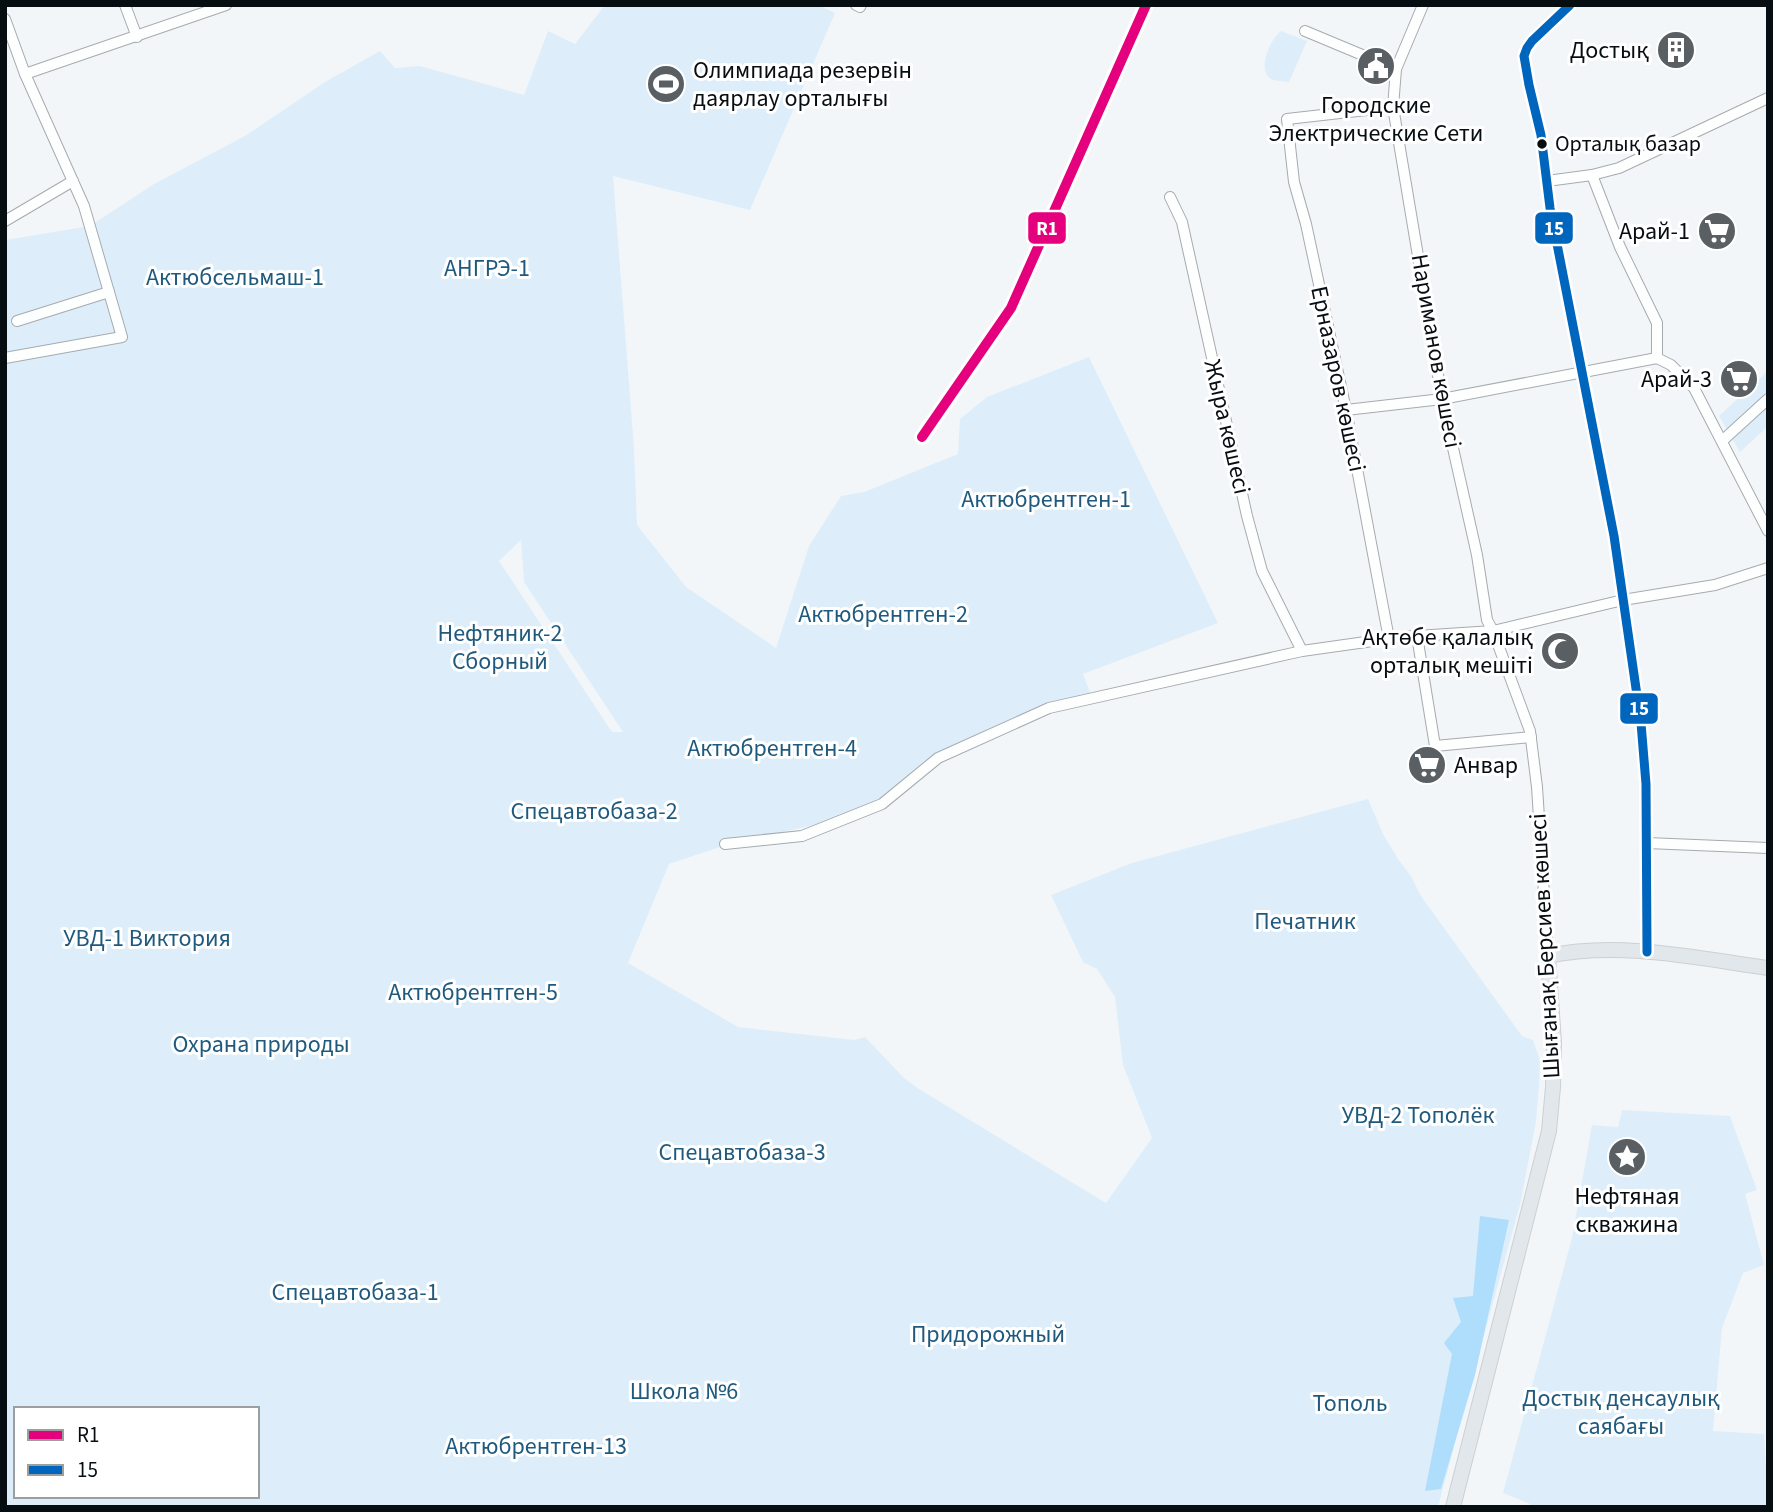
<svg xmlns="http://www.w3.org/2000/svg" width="1773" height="1512" viewBox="0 0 1773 1512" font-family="'Source Sans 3',sans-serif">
<rect width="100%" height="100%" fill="#f2f6f9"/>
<g fill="#ddeefa" fill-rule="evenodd">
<path d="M 605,5 L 818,5 L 835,13 L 750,210 L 613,176 L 634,448 L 637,525 L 686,587 L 776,648 L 809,546 L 841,496 L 864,492 L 958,454 L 960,419 L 987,397 L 1089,357 L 1218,623 L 1083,674 L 1092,698 L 1049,708 L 943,757 L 882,797 L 828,822 L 732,843 L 669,864 L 628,963 L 738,1027 L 854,1040 L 865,1037 L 904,1078 L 919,1089 L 1106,1203 L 1152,1138 L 1123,1065 L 1115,997 L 1097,969 L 1083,962 L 1051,895 L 1132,863 L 1368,799 L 1383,834 L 1398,859 L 1411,876 L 1421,896 L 1522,1036 L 1533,1040 L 1540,1060 L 1539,1086 L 1536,1122 L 1520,1205 L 1477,1360 L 1438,1507 L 5,1507 L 5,240 L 90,226 L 154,184 L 245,136 L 325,82 L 380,51 L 395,68 L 420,66 L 524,95 L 548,31 L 575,44 ZM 521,540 L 524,582 L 623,732 L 612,732 L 499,561 ZM 16,1409 L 257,1409 L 257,1496 L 16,1496 Z"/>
<path d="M 1281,31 L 1307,41 L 1289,82 C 1284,81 1275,81 1271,79 C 1256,70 1271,38 1281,31 Z"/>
<polygon points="1768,371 1768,426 1740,452 1719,416"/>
<polygon points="1622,1110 1730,1116 1757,1190 1745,1194 1764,1265 1743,1273 1722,1328 1713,1431 1764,1434 1768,1507 1530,1507 1530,1504 1503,1493 1572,1238 1592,1125 1618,1127"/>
</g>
<polygon fill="#afddfc" points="1480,1216 1509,1220 1475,1375 1441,1489 1425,1491 1452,1354 1444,1343 1461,1322 1453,1298 1473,1296"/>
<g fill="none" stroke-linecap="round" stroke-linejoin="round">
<defs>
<g id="minor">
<polyline points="125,5 137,37"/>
<polyline points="856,5 860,7 861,5"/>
<polyline points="1423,5 1396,69 1393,107 1442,399 1477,555 1487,620 1493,631 1530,731 1537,787 1548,956"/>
<polyline points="1570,5 1532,41 1527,48 1524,56 1529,85 1541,135 1550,208 1614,536 1641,723 1646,784 1647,952"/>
<polyline points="5,19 25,74 84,206 122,337 5,358"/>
<polyline points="1305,31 1396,69"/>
<polyline points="25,74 226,5"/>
<polyline points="1592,175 1620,247 1657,323 1657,358"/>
<polyline points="1547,181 1592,175 1619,168 1768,98"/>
<polyline points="1170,197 1182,222 1247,516 1262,571 1302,651"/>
<polyline points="5,221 73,181"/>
<polyline points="17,321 109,292"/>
<polyline points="1657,358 1671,365 1694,388 1768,531"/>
<polyline points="1346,410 1442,399 1657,358"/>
<polyline points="1722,441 1768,399"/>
<polyline points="1417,636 1435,746 1531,737"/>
<polyline points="1389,639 1346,410 1306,224 1294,182 1287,119 1393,107"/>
<polyline points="1647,843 1768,848"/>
<polyline points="725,844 802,836 882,804 938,758 1049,708 1302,651 1401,637 1493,631 1623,600 1715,585 1768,568"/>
</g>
<path id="major" d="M 1453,1507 L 1549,1131 L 1553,1087 L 1554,1042 L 1548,956 C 1619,941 1697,958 1768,968"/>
</defs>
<use href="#minor" stroke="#a6abaf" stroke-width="12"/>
<use href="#major" stroke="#cdd0d2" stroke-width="16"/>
<use href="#minor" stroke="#fdfefe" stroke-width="10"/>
<use href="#major" stroke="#e1e7eb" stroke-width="14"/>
<defs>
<polyline id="bus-1" points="1570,5 1532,41 1527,48 1524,56 1529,85 1541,135 1550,208 1614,536 1641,723 1646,784 1647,952"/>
</defs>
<use href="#bus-1" stroke="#fff" stroke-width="14"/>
<use href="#bus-1" stroke="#0065bd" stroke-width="9"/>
<defs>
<polyline id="rail-1" points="922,437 1011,308 1146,5"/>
</defs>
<use href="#rail-1" stroke="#fff" stroke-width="16"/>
<use href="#rail-1" stroke="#e5007d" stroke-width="10"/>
</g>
<defs>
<symbol id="building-disc" viewBox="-11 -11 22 22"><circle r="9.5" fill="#595f63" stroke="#fff"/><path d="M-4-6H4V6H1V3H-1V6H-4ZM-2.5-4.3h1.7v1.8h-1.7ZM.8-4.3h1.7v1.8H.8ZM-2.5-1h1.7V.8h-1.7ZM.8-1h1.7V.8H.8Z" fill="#fff"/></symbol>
<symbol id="civic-disc" viewBox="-11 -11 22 22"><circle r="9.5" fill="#595f63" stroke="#fff"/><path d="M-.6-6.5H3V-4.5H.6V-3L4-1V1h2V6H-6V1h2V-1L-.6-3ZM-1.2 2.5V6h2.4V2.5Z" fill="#fff"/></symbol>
<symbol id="stadium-disc" viewBox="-11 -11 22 22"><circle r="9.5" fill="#595f63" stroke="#fff"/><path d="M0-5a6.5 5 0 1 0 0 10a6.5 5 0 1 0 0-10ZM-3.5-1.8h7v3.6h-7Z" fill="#fff"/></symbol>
<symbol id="supermarket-disc" viewBox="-11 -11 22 22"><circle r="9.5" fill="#595f63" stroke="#fff"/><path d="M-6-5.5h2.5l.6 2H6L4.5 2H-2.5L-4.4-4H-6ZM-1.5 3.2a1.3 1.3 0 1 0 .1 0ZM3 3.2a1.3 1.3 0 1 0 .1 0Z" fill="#fff"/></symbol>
<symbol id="mosque-disc" viewBox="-11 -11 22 22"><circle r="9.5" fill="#595f63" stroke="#fff"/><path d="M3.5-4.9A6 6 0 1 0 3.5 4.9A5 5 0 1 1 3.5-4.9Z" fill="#fff"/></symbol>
<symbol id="sight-disc" viewBox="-11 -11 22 22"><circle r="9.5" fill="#595f63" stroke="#fff"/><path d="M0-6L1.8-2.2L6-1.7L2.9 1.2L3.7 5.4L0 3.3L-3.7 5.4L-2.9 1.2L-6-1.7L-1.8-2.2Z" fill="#fff"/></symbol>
</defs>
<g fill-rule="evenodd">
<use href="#building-disc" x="1654" y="28" width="44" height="44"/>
<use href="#civic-disc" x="1354" y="44" width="44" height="44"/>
<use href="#stadium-disc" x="644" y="62" width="44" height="44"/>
<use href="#supermarket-disc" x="1695" y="209" width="44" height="44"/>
<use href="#supermarket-disc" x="1717" y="357" width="44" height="44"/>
<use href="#mosque-disc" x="1538" y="629" width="44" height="44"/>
<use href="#supermarket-disc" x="1405" y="743" width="44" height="44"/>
<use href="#sight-disc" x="1605" y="1135" width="44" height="44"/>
</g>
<circle fill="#070e12" stroke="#fff" stroke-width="2.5" cx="1542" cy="144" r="6"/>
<g text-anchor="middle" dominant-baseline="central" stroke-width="6" stroke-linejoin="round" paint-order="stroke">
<g font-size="22" fill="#070e12" stroke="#fff" text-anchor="start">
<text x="1555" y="144">Орталық базар</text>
</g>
<g font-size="24" fill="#070e12" stroke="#fff" text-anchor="end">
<text x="1649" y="50">Достық</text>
<text x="693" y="70" text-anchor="start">Олимпиада резервін<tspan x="693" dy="28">даярлау орталығы</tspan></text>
<text x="1376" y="105" text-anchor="middle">Городские<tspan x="1376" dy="28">Электрические Сети</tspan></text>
<text x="1690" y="231">Арай-1</text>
<text x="1712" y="379">Арай-3</text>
<text x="1533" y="637">Ақтөбе қалалық<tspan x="1533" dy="28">орталық мешіті</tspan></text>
<text x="1454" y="765" text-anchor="start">Анвар</text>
<text x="1627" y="1196" text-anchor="middle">Нефтяная<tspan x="1627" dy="28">скважина</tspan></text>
</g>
<g font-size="24" fill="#1f5a7e" stroke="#fff">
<text x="487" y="268">АНГРЭ-1</text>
<text x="235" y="277">Актюбсельмаш-1</text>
<text x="1046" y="499">Актюбрентген-1</text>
<text x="883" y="614">Актюбрентген-2</text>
<text x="500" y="633">Нефтяник-2<tspan x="500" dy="28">Сборный</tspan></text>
<text x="772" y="748">Актюбрентген-4</text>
<text x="594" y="811">Спецавтобаза-2</text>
<text x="1305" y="921">Печатник</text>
<text x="147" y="938">УВД-1 Виктория</text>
<text x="473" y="992">Актюбрентген-5</text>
<text x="261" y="1044">Охрана природы</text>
<text x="1418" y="1115">УВД-2 Тополёк</text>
<text x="742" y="1152">Спецавтобаза-3</text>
<text x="355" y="1292">Спецавтобаза-1</text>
<text x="988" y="1334">Придорожный</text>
<text x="684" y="1391">Школа №6</text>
<text x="1621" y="1398">Достық денсаулық<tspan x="1621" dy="28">саябағы</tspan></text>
<text x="1350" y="1403">Тополь</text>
<text x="536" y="1446">Актюбрентген-13</text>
</g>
<g font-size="24" fill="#070e12" stroke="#fff">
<text transform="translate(1436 351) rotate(80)">Нариманов көшесі</text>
<text transform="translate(1338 379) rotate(78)">Ерназаров көшесі</text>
<text transform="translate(1227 427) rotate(77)">Жыра көшесі</text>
<text transform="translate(1545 946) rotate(-93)">Шығанақ Берсиев көшесі</text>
</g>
</g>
<g stroke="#fff" stroke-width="2.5">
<rect x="1534" y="211" width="40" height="34" rx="7" fill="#0065bd"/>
<rect x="1027" y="211" width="40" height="34" rx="7" fill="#e5007d"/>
<rect x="1619" y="692" width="40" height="33" rx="7" fill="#0065bd"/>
</g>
<g font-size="19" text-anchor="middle" font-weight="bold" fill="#fff">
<text x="1554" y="235">15</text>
<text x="1047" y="235">R1</text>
<text x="1639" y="715">15</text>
</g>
<rect width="1773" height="1512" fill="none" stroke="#070e12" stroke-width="14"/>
<rect x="14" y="1407" width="245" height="91" fill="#ffffff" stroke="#9c9fa0" stroke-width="2"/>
<rect x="28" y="1430" width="35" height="10" fill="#e5007d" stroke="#9c9fa0" stroke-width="2"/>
<text x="77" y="1442" font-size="21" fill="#070e12">R1</text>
<rect x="28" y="1465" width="35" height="10" fill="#0065bd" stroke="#9c9fa0" stroke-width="2"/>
<text x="77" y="1477" font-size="21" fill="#070e12">15</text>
</svg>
